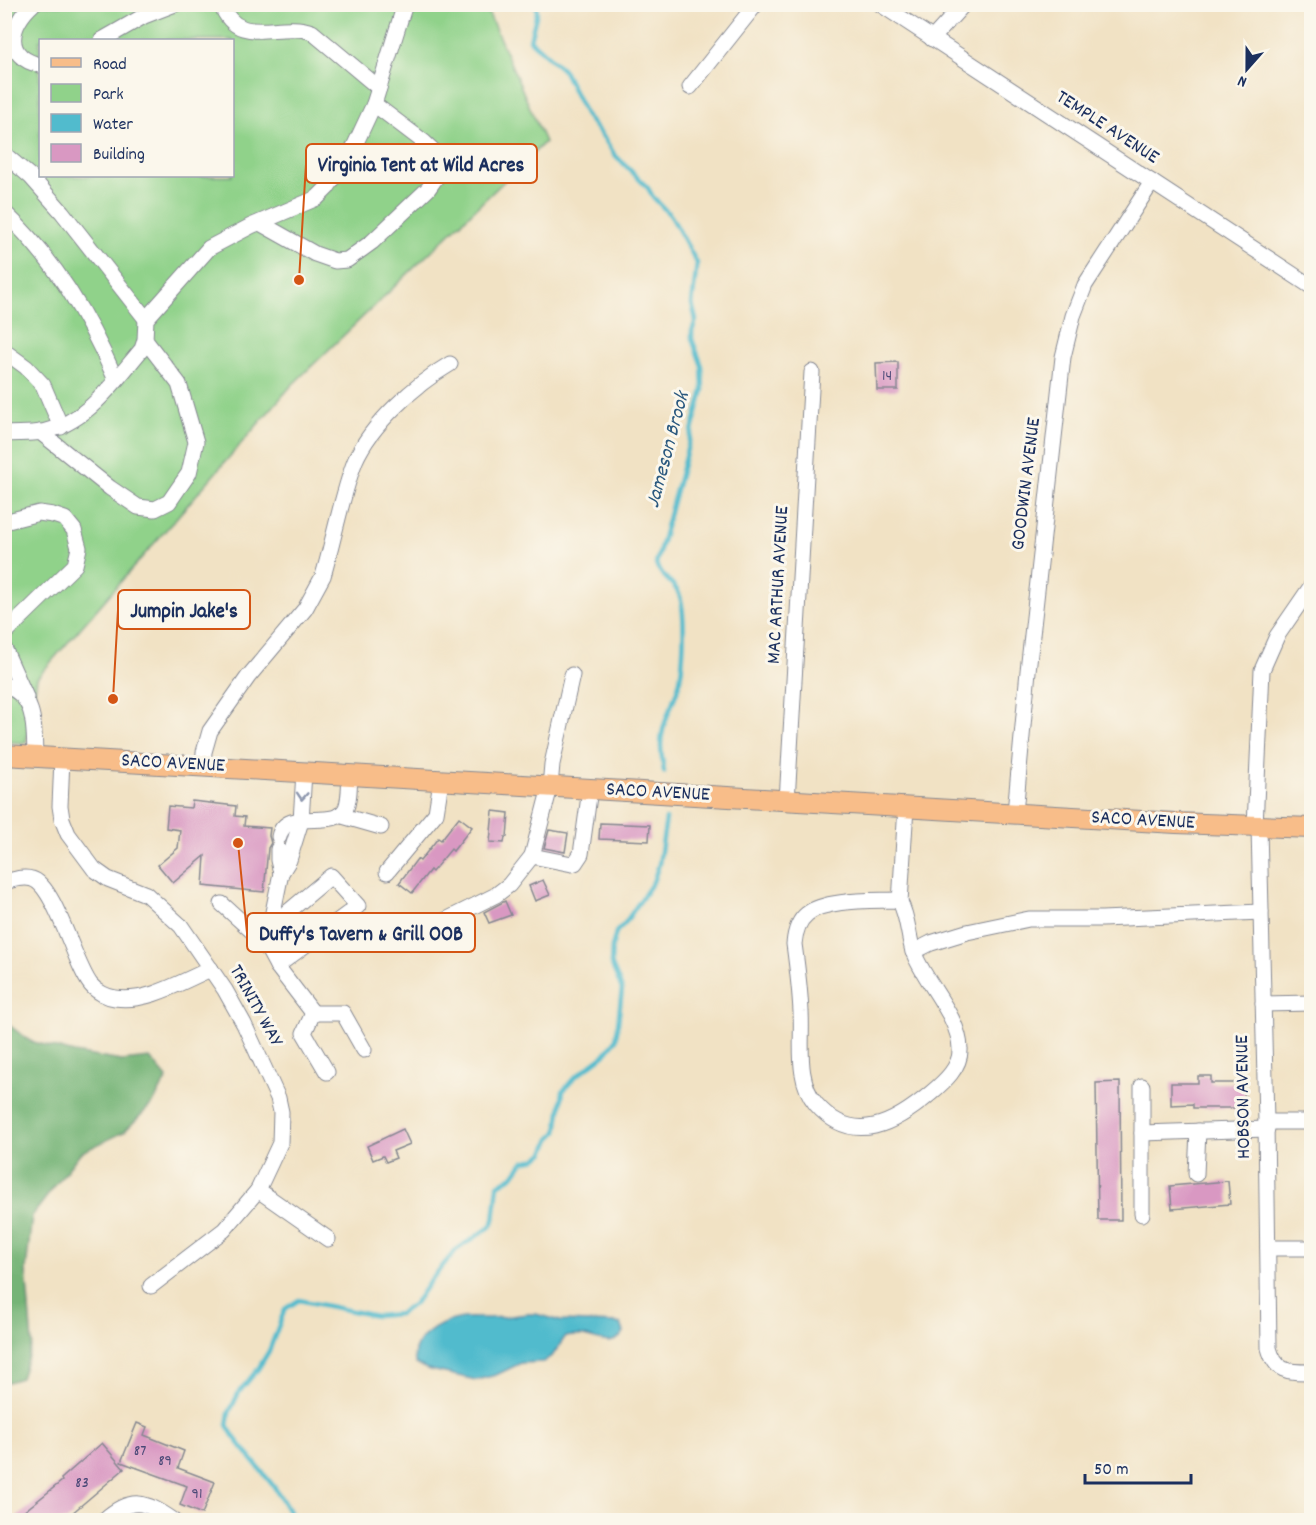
<svg xmlns="http://www.w3.org/2000/svg" width="1316" height="1525" viewBox="0 0 1316 1525" font-family="Dekko,sans-serif">
<rect width="100%" height="100%" fill="#fbf7ec"/>
<filter id="ink" filterUnits="userSpaceOnUse"><feTurbulence type="fractalNoise" baseFrequency=".0167" numOctaves="2"/><feDisplacementMap in="SourceGraphic" scale="12" xChannelSelector="R" yChannelSelector="G"/><feConvolveMatrix kernelMatrix="1 2 1 2 8 2 1 2 1" color-interpolation-filters="sRGB"/></filter>
<filter id="wash" filterUnits="userSpaceOnUse"><feTurbulence type="fractalNoise" baseFrequency=".008" numOctaves="4" result="noise"/><feDisplacementMap in="SourceGraphic" scale="24" xChannelSelector="R" yChannelSelector="G"/><feGaussianBlur stdDeviation="1.35" result="paint"/><feColorMatrix in="noise" values="0 0 0 0 0 0 0 0 0 0 0 0 0 0 0 0 0 1.4 0 .05"/><feComposite in="paint" operator="in"/></filter>
<g filter="url(#wash)">
<rect width="100%" height="100%" fill="#f1e2c4"/>
<path fill="#90d28a" stroke="#568074" stroke-width="1.5" fill-rule="evenodd" d="M 5,5 L 485,5 L 545,142 L 292,385 L 37,678 L 26,743 L 5,742 ZM 40,40 L 232,40 L 232,176 L 40,176 Z"/>
<polygon fill="#74b476" stroke="#48726a" stroke-width="1.5" points="5,1022 30,1041 74,1053 122,1061 150,1058 167,1078 153,1103 124,1132 80,1153 32,1216 26,1270 32,1344 21,1378 5,1383"/>
<path fill="#51bbcd" stroke="#367596" stroke-width="1.5" d="M 528,1314 L 536,1314 L 560,1321 L 616,1323 L 621,1324 L 624,1332 C 613,1349 599,1339 584,1336 C 578,1335 571,1336 565,1337 L 553,1355 L 543,1362 L 521,1363 L 496,1375 L 476,1380 L 427,1369 L 416,1364 C 407,1341 439,1322 458,1319 C 466,1317 474,1318 482,1318 C 497,1318 513,1316 528,1314 Z"/>
<g fill="none" stroke-linecap="round" stroke-linejoin="round">
<g stroke="#51bbcd" stroke-width="4.5">
<path d="M 536,4 L 537,12 L 530,40 L 564,71 L 586,116 L 604,138 L 614,154 L 648,188 L 653,197 L 671,216 L 697,263 L 692,304 L 696,320 L 692,331 L 692,339 L 702,366 L 703,390 L 656,564 C 661,578 675,582 680,596 C 686,617 684,667 678,688 C 672,706 661,726 661,745 C 661,754 663,764 664,772"/>
<polyline points="294,1520 275,1488 234,1437 227,1425 229,1413 239,1392 258,1369 269,1351 285,1309 299,1300 376,1316 399,1314 415,1303 430,1281 456,1250 490,1227 494,1220 498,1185 513,1176 523,1162 535,1159 544,1153 550,1139 557,1132 563,1091 575,1077 604,1055 616,1040 622,989 611,963 612,947 616,932 625,923 653,882 659,864 666,819"/>
</g>
</g>
<g id="blocks">
<g fill="#d998c2">
<polygon points="898,362 898,390 877,390 876,363"/>
<polygon points="192,801 236,806 235,816 245,817 244,826 270,828 269,836 271,843 268,848 264,892 203,886 205,856 173,883 158,865 178,848 180,830 166,828 168,806 191,808"/>
<polygon points="493,811 509,813 507,837 505,837 504,843 490,842"/>
<polygon points="459,817 472,827 453,851 451,849 432,872 430,870 412,893 399,883 417,859 420,861 438,838 441,840"/>
<polygon points="600,823 650,825 649,841 599,839"/>
<polygon points="549,830 568,833 565,852 544,848"/>
<polygon points="543,880 550,895 535,901 529,886"/>
<polygon points="505,901 511,915 489,923 484,912"/>
<polygon points="1198,1076 1211,1076 1211,1083 1244,1083 1245,1108 1193,1108 1193,1104 1171,1105 1171,1083 1198,1083"/>
<polygon points="1120,1082 1121,1220 1098,1220 1096,1083"/>
<polygon points="403,1129 410,1144 393,1151 396,1158 386,1162 383,1156 373,1160 367,1146"/>
<polygon points="1228,1181 1230,1204 1172,1209 1170,1186"/>
<polygon points="137,1423 147,1427 144,1435 184,1451 178,1468 215,1482 202,1514 180,1505 187,1486 121,1462"/>
<polygon points="102,1443 124,1469 71,1514 73,1515 66,1521 12,1521 62,1481 61,1479"/>
</g>
</g>
</g>
<g filter="url(#ink)">
<use href="#blocks" fill-opacity="0" stroke="#868891" stroke-width="1.5"/>
<g fill="none" stroke-linecap="round" stroke-linejoin="round">
<defs>
<g id="minor">
<path d="M 33,4 C 9,25 3,57 40,65"/>
<path d="M 221,4 C 238,49 277,20 312,32 L 379,88"/>
<polyline points="880,4 1312,287"/>
<polyline points="932,39 964,4"/>
<polyline points="102,40 144,16 175,4"/>
<polyline points="690,87 756,4"/>
<polyline points="4,154 31,177 62,212 146,319"/>
<path d="M 4,212 C 56,261 88,316 116,380"/>
<polyline points="260,223 315,254 335,261 347,260 372,242 428,189 440,172 438,155 424,142 374,104"/>
<polyline points="4,351 26,367 43,385 61,427"/>
<polyline points="40,432 110,488 138,507 155,509 169,502 189,473 196,442 179,384 145,340"/>
<path d="M 4,434 C 17,433 30,434 42,432 C 87,423 114,382 142,349 L 145,340 L 146,319 L 209,248 L 251,226 L 317,198 L 327,188 L 353,149 L 374,104 L 405,4"/>
<polyline points="4,522 39,513 53,515 65,519 74,530 79,548 75,565 4,634"/>
<polyline points="4,648 26,697"/>
<path d="M 4,685 C 37,695 34,728 35,757"/>
<polyline points="62,758 60,806 62,819 68,834 94,869 108,879 146,894 181,926 225,990 244,1024 278,1098 281,1112 280,1143 258,1190 224,1230 151,1286"/>
<path d="M 203,767 L 204,752 L 210,731 L 248,677 L 305,609 L 323,576 C 334,539 341,498 355,461 C 371,424 416,384 450,364"/>
<polyline points="304,772 301,821 289,860 281,873 270,927 264,942 277,966 313,1013"/>
<polyline points="787,801 812,372"/>
<polyline points="1015,813 1028,671 1063,357 1073,316 1085,285 1152,182"/>
<polyline points="339,815 381,827"/>
<polyline points="1255,826 1262,670 1277,636 1312,585"/>
<path d="M 1259,827 L 1266,1122 L 1269,1348 C 1276,1373 1288,1372 1312,1372"/>
<path d="M 279,837 C 285,805 336,832 346,808 C 350,799 349,785 350,775"/>
<polyline points="278,849 278,860 281,873"/>
<polyline points="532,856 550,787 552,764 572,675"/>
<polyline points="387,872 436,813 441,781"/>
<path d="M 4,882 C 13,880 23,876 32,879 C 55,885 75,966 91,985 C 97,992 107,997 115,998 C 148,1003 182,981 211,969"/>
<path d="M 895,900 L 900,902 C 908,917 908,935 913,951 C 923,980 960,1017 960,1049 C 961,1067 944,1082 931,1093 C 897,1122 854,1148 816,1104 C 795,1079 803,1042 801,1012 C 800,989 797,966 794,944 C 795,933 798,921 807,914 C 825,899 872,901 895,900 Z"/>
<polyline points="900,902 906,807"/>
<polyline points="222,904 264,942"/>
<polyline points="438,924 496,895 509,885 532,856 572,864 575,863 581,854 590,789"/>
<polyline points="270,927 331,876 358,906 277,966"/>
<polyline points="913,952 931,943 967,932 1029,919 1102,919 1261,912"/>
<polyline points="1263,1004 1312,1003"/>
<polyline points="327,1072 304,1033 313,1013 343,1013 364,1050"/>
<polyline points="1142,1086 1142,1214"/>
<polyline points="1266,1122 1312,1122"/>
<polyline points="1142,1133 1267,1129"/>
<polyline points="1196,1174 1198,1131"/>
<polyline points="258,1190 328,1239"/>
<polyline points="1268,1248 1312,1248"/>
<path d="M 104,1520 C 131,1496 145,1501 173,1520"/>
</g>
<polyline id="major" points="4,755 1176,823 1312,828"/>
</defs>
<use href="#minor" stroke="#868891" stroke-width="17"/>
<use href="#major" stroke="#868891" stroke-width="22"/>
<use href="#minor" stroke="#fff" stroke-width="15"/>
<use href="#major" stroke="#f8bd89" stroke-width="20"/>
</g>
<defs><path id="oneway-chevron" d="M-2-3.5L2.5 0L-2 3.5" fill="none" stroke-width="1.6" stroke-linecap="round" stroke-linejoin="round" transform="scale(1.5)"/></defs>
<use stroke="#8d97ae" href="#oneway-chevron" transform="translate(302 796) rotate(94)"/>
</g>
<g text-anchor="middle" dominant-baseline="central" stroke-width="6" stroke-linejoin="round" paint-order="stroke">
<g font-size="16" fill="#4a4977">
<text x="887" y="376">14</text>
<text x="140" y="1451">87</text>
<text x="165" y="1461">89</text>
<text x="82" y="1483">83</text>
<text x="197" y="1494">91</text>
</g>
<g font-size="20" fill="#1b2f5e" stroke="#fbf7ec">
<text transform="translate(1107 128) rotate(33)">TEMPLE AVENUE</text>
<text transform="translate(1027 484) rotate(-83)">GOODWIN AVENUE</text>
<text transform="translate(779 585) rotate(-87)">MAC ARTHUR AVENUE</text>
<text transform="translate(173 764) rotate(3)">SACO AVENUE</text>
<text transform="translate(658 793) rotate(3)">SACO AVENUE</text>
<text transform="translate(1143 821) rotate(3)">SACO AVENUE</text>
<text transform="translate(255 1006) rotate(61)">TRINITY WAY</text>
<text transform="translate(1244 1097) rotate(-91)">HOBSON AVENUE</text>
</g>
<g font-size="21" font-style="italic" fill="#2b597f" stroke="#fbf7ec">
<text transform="translate(669 450) rotate(-75)">Jameson Brook</text>
</g>
</g>
<path fill="none" stroke="#d45514" stroke-width="2" d="M299 280L306 164M113 699L118 610M238 843L247 933"/>
<g fill="#d45514" stroke="#fbf7ec" stroke-width="2">
<circle cx="299" cy="280" r="6"/>
<circle cx="113" cy="699" r="6"/>
<circle cx="238" cy="843" r="6"/>
</g>
<g fill="#fbf7ec" stroke="#d45514" stroke-width="2">
<rect x="306" y="144" width="231" height="39" rx="6"/>
<rect x="118" y="590" width="132" height="39" rx="6"/>
<rect x="247" y="913" width="228" height="39" rx="6"/>
</g>
<g font-size="21" text-anchor="middle" font-weight="bold" fill="#1b2f5e">
<text x="421" y="171">Virginia Tent at Wild Acres</text>
<text x="184" y="617">Jumpin Jake's</text>
<text x="361" y="940">Duffy's Tavern &amp; Grill OOB</text>
</g>
<rect width="1316" height="1525" fill="none" stroke="#fbf7ec" stroke-width="24"/>
<rect x="39" y="39" width="195" height="138" fill="#fbf7ec" stroke="#a1a7b3" stroke-width="1.5"/>
<rect x="51" y="58" width="30" height="9" fill="#f8bd89" stroke="#a1a7b3" stroke-width="1.5"/>
<text x="93" y="69" font-size="18" fill="#1b2f5e">Road</text>
<rect x="51" y="84" width="30" height="18" fill="#90d28a" stroke="#a1a7b3" stroke-width="1.5"/>
<text x="93" y="99" font-size="18" fill="#1b2f5e">Park</text>
<rect x="51" y="114" width="30" height="18" fill="#51bbcd" stroke="#a1a7b3" stroke-width="1.5"/>
<text x="93" y="129" font-size="18" fill="#1b2f5e">Water</text>
<rect x="51" y="144" width="30" height="18" fill="#d998c2" stroke="#a1a7b3" stroke-width="1.5"/>
<text x="93" y="159" font-size="18" fill="#1b2f5e">Building</text>
<g transform="translate(1247 69) rotate(201)" stroke="#fbf7ec" stroke-width="4.5" paint-order="stroke">
<path d="M0-4.5L10 22L0 15L-10 22Z" fill="#1b2f5e"/>
<text y="-9" font-size="16" font-weight="bold" text-anchor="middle" fill="#1b2f5e">N</text>
</g>
<path d="M1085 1474v9h106v-9" fill="none" stroke="#1b2f5e" stroke-width="3"/>
<text x="1094" y="1474" font-size="18" fill="#1b2f5e" stroke="#fbf7ec" stroke-width="4.5" paint-order="stroke">50 m</text>
</svg>
